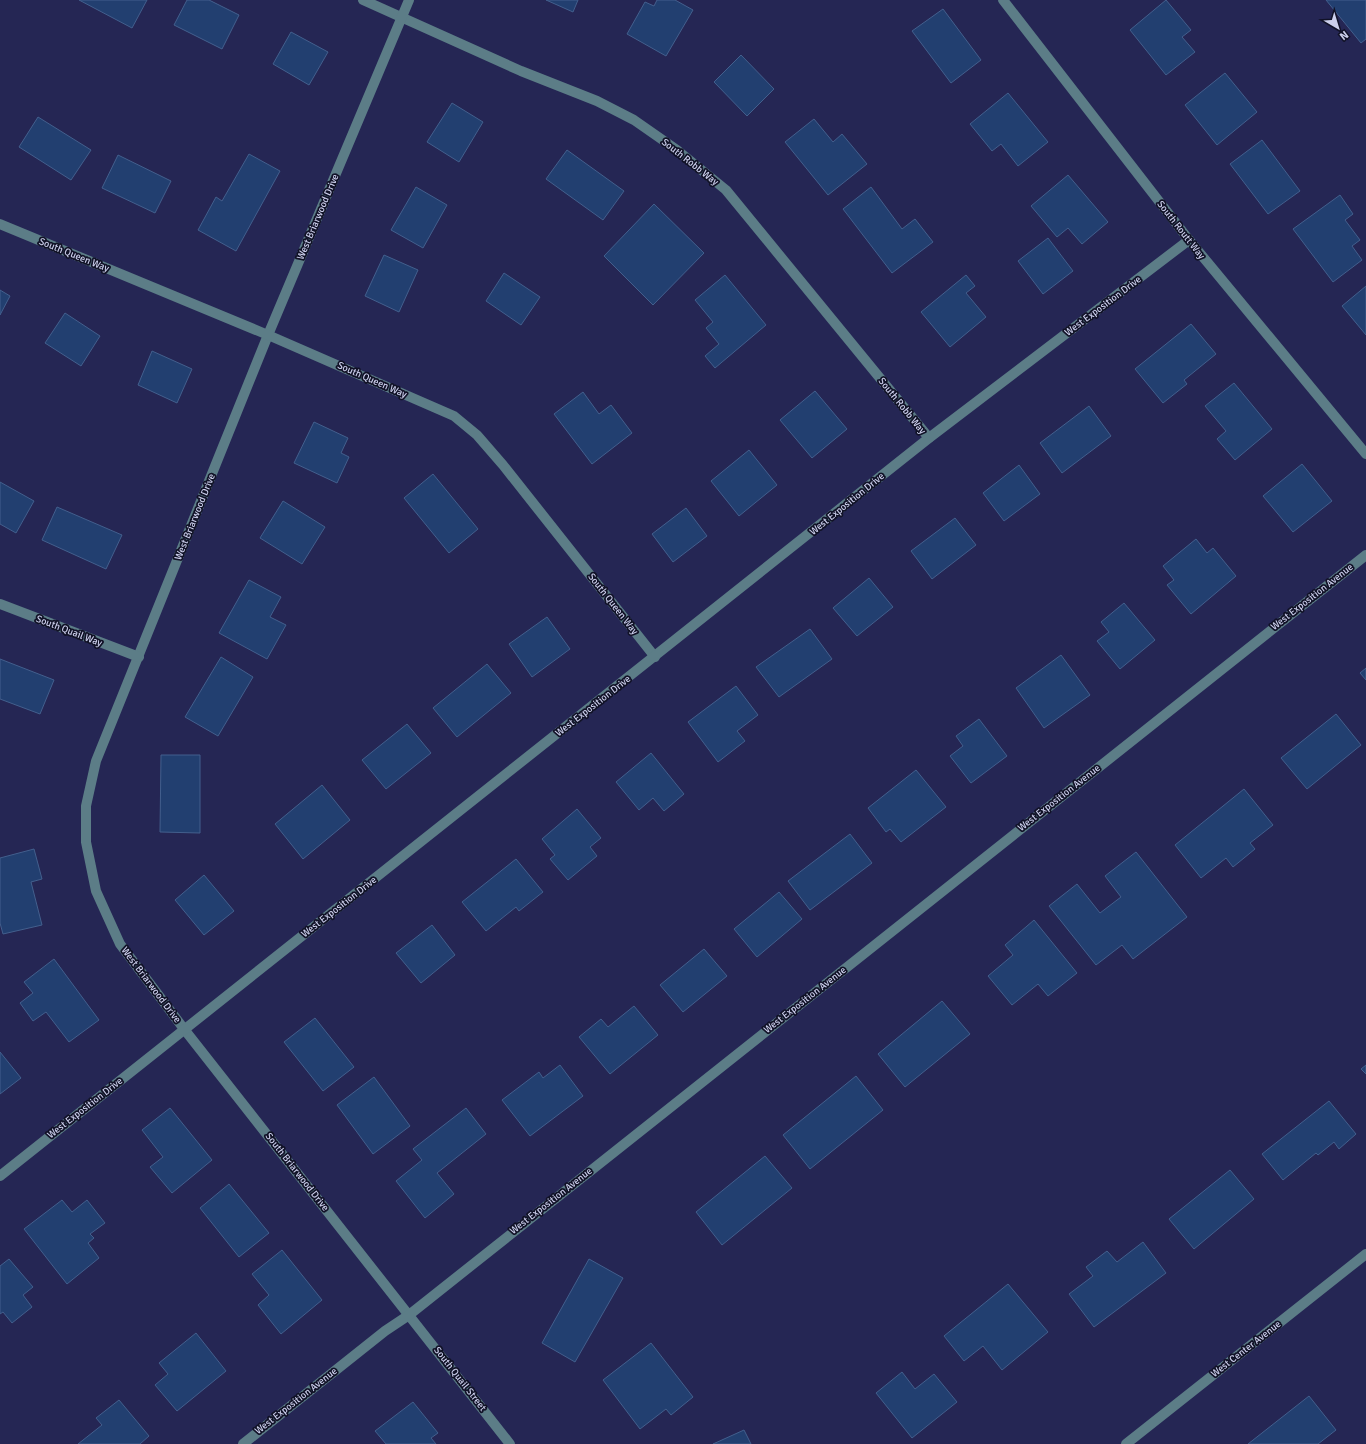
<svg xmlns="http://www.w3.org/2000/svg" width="1366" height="1444" viewBox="0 0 1366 1444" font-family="Signika,sans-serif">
<rect width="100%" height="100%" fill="#252654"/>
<g fill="#223f70" stroke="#435f8d">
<polygon points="79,0 147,0 132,28"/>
<polygon points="187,0 209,0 239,15 222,49 174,25"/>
<polygon points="546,0 578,0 573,12"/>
<polygon points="657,0 675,0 693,10 666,56 627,34 645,2 654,6"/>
<polygon points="1166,0 1191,30 1182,37 1195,52 1166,75 1130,30"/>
<polygon points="1326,0 1366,0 1366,39 1361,43"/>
<polygon points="943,9 981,60 951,83 912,31"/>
<polygon points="291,32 328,52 309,85 273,64"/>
<polygon points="741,55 774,89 747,116 714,82"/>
<polygon points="1225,73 1257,112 1217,145 1185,105"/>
<polygon points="1008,93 1048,142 1018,166 1001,144 992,151 970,124"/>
<polygon points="452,103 483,122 459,162 427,142"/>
<polygon points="38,117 91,150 71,180 19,147"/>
<polygon points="814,119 833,142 842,134 867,164 828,195 785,142"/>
<polygon points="1262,140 1300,191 1268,214 1230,164"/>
<polygon points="567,150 624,191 603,220 546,179"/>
<polygon points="249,154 280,171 236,251 198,230 216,197 222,201"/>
<polygon points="118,155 171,181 155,213 102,188"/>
<polygon points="1068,175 1108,222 1082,244 1068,228 1057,237 1031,206"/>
<polygon points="416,187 447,205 423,248 391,230"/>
<polygon points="871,187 902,229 915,219 933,242 892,273 843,209"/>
<polygon points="1340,195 1353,214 1345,220 1360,240 1352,246 1362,260 1333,282 1293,229"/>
<polygon points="654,204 704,253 653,305 604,256"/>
<polygon points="1048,238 1073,271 1043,294 1018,261"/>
<polygon points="384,255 418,270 399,312 365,296"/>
<polygon points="504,273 540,297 521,325 486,301"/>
<polygon points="725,275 766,325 715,368 705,356 719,344 706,328 713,322 695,300"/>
<polygon points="966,275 975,286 966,293 986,317 950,347 921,312"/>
<polygon points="1366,286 1366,335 1342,306"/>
<polygon points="0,290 10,296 0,315"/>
<polygon points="65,313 100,336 81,366 45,343"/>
<polygon points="1191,324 1216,354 1184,380 1187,384 1163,403 1135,369"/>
<polygon points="152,351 192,369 177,403 138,385"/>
<polygon points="1234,383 1272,429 1235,460 1217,439 1226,431 1205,406"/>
<polygon points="815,391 847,429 812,458 780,420"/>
<polygon points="583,392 599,414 611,405 632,433 592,464 554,414"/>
<polygon points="1089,406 1111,436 1062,473 1040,443"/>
<polygon points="314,422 348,438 341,453 349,457 337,483 294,463"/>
<polygon points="749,450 777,485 739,516 711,481"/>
<polygon points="1302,464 1332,501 1293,532 1263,496"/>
<polygon points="1019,465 1040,494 1004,521 983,493"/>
<polygon points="433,474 478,529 449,553 404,498"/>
<polygon points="0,482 34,501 16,533 0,524"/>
<polygon points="283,501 325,527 302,564 260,538"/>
<polygon points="57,507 122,535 106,569 42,540"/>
<polygon points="686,508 707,536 673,562 652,534"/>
<polygon points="955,518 976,545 932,579 911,551"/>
<polygon points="1196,539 1207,553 1213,548 1236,576 1191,614 1167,585 1174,580 1163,566"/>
<polygon points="869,578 893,607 857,636 833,608"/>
<polygon points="249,580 281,597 270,617 286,625 267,659 219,633"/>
<polygon points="1124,603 1155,640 1120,669 1097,641 1109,632 1101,622"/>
<polygon points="547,617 570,649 532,677 509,644"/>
<polygon points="810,629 832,659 779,697 756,667"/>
<polygon points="1061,655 1090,695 1044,728 1016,688"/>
<polygon points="221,657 253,677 218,736 185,717"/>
<polygon points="0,659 54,680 40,714 0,699"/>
<polygon points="487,664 511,693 457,737 433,708"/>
<polygon points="1366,668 1366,680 1360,673"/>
<polygon points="736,686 758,715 737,731 745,741 718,762 688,722"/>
<polygon points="1336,714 1361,745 1307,789 1281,758"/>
<polygon points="979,719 1007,756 971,783 950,756 963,746 956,736"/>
<polygon points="407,724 431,753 386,789 362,760"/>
<polygon points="651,753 684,794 664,811 653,798 639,810 616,782"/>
<polygon points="161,755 200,755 200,833 160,832"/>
<polygon points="916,770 946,807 901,842 890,829 886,832 868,808"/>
<polygon points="322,785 350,820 303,859 275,824"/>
<polygon points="1244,789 1273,825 1250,843 1255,849 1233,867 1226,858 1201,878 1175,845"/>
<polygon points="577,809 601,838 590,847 597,856 568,880 550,859 555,855 542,839"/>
<polygon points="850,834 872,863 810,910 788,881"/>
<polygon points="34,849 42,879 31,882 42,925 3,934 0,923 0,858"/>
<polygon points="1136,852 1187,917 1133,959 1122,945 1096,965 1049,906 1077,884 1100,913 1121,897 1105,876"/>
<polygon points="516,859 543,892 519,911 516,907 486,931 462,902"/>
<polygon points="204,875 234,911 204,935 175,900"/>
<polygon points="779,892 802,919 757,957 734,929"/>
<polygon points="1034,920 1077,973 1048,996 1038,984 1012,1005 988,976 1013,955 1005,945"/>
<polygon points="432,925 455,955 421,983 396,953"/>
<polygon points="704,949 727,976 683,1012 660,985"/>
<polygon points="54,959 99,1020 69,1042 46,1012 33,1021 20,1003 33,993 24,982"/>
<polygon points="942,1001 970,1034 905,1087 878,1054"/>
<polygon points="634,1006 658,1035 610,1074 579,1037 601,1019 608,1027"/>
<polygon points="315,1018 354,1067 323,1091 284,1042"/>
<polygon points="0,1052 21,1078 0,1094"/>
<polygon points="560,1065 583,1096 530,1136 502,1100 539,1072 543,1078"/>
<polygon points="1366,1065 1366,1074 1361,1069"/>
<polygon points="856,1076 883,1110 810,1169 783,1135"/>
<polygon points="374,1077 410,1126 373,1154 337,1105"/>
<polygon points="1329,1101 1356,1134 1339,1149 1334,1142 1318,1155 1316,1153 1283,1180 1262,1154"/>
<polygon points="170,1108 212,1160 172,1193 150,1167 163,1157 142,1130"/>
<polygon points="466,1108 486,1134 437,1173 454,1194 425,1218 396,1181 422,1160 413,1149"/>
<polygon points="765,1156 792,1188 722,1245 696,1212"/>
<polygon points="1230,1170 1254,1199 1194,1249 1169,1219"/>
<polygon points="229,1184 269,1233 239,1257 200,1208"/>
<polygon points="62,1200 72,1212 87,1200 105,1223 90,1234 94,1238 88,1243 99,1258 67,1284 24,1229"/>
<polygon points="1143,1242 1166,1273 1094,1327 1069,1294 1093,1276 1086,1267 1107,1251 1117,1262"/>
<polygon points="282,1250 322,1300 281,1334 258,1305 269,1295 252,1274"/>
<polygon points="9,1259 33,1287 23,1295 32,1307 12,1323 3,1312 0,1314 0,1266"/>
<polygon points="589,1259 623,1278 575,1362 542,1343"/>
<polygon points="1008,1284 1048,1332 1002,1370 983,1346 964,1361 944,1336"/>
<polygon points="196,1333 226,1371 177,1411 155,1385 168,1374 159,1363"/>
<polygon points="651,1343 693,1397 671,1415 666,1409 640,1429 603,1380"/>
<polygon points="902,1372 915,1389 934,1374 957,1402 912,1438 876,1393"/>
<polygon points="1309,1396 1336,1430 1318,1444 1248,1444"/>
<polygon points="119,1400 149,1436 140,1444 78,1444 102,1425 96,1418"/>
<polygon points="413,1402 438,1433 431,1438 436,1444 386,1444 375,1431"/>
<polygon points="744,1430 751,1444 713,1444"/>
</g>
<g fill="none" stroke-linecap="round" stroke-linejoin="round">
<g stroke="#5c7d87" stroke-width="10">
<polyline points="363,0 521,71 597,101 634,120 677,150 726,190 929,438"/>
<polyline points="409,0 268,335 96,761 86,806 86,842 96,891 120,944 184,1029 510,1444"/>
<polyline points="1003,0 1189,240 1366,454"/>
<polyline points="0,224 268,335 454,416 477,435 503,465 655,657"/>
<polyline points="0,604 139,657"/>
<polyline points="0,1176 929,438 1189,240"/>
<polyline points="243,1444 385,1331 409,1315 1366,555"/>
<polyline points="1126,1444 1366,1254"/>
</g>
</g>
<g text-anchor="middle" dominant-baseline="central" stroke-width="3.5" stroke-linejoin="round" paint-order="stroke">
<g font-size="10" fill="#cccfec" stroke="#111227">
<text transform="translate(690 162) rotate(38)">South Robb Way</text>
<text transform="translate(318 217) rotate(-67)">West Briarwood Drive</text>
<text transform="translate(1181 230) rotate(52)">South Routt Way</text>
<text transform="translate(74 255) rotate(22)">South Queen Way</text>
<text transform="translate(1103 306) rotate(-37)">West Exposition Drive</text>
<text transform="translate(372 380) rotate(24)">South Queen Way</text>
<text transform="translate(902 406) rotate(51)">South Robb Way</text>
<text transform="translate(847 504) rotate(-39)">West Exposition Drive</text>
<text transform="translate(195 517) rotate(-68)">West Briarwood Drive</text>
<text transform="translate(1312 597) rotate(-38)">West Exposition Avenue</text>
<text transform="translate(613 604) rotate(52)">South Queen Way</text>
<text transform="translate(69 631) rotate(21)">South Quail Way</text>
<text transform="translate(593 706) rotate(-38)">West Exposition Drive</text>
<text transform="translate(1059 798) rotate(-38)">West Exposition Avenue</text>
<text transform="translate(339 907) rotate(-38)">West Exposition Drive</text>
<text transform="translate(151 985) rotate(53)">West Briarwood Drive</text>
<text transform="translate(805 1000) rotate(-38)">West Exposition Avenue</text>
<text transform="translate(85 1108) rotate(-38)">West Exposition Drive</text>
<text transform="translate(297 1172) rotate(52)">South Briarwood Drive</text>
<text transform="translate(551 1201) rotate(-38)">West Exposition Avenue</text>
<text transform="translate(1246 1349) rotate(-38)">West Center Avenue</text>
<text transform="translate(460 1379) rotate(52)">South Quail Street</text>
<text transform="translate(296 1401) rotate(-38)">West Exposition Avenue</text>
</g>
</g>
<g transform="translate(1338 28) rotate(142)" stroke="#111227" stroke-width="3" paint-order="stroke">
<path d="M0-3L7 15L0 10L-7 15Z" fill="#cccfec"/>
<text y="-6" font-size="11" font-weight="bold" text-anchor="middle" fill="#cccfec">N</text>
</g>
</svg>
